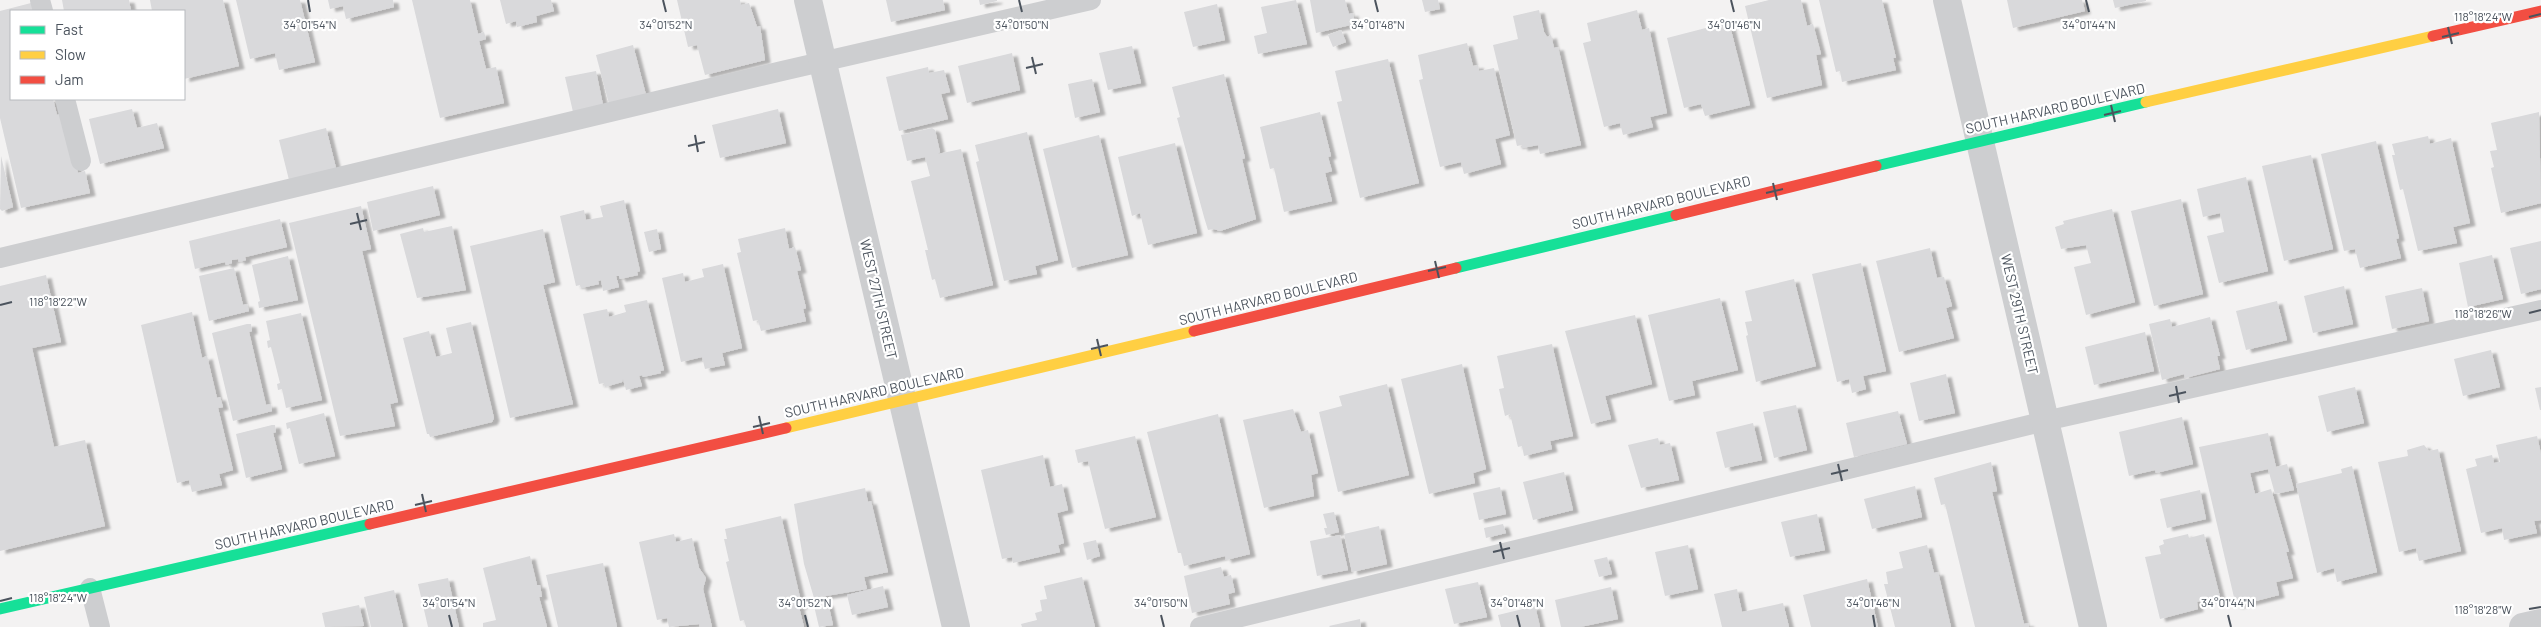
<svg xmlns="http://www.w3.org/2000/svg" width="2541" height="627" viewBox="0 0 2541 627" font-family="Barlow,sans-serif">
<defs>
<filter id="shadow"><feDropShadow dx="5.5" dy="3" stdDeviation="1" flood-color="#0004"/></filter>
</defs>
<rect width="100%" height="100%" fill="#f3f2f2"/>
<g fill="#d9d9db" filter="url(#shadow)">
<polygon points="62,0 129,0 131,11 64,11"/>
<polygon points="150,0 223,0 239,66 184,79 184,11 152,11"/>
<polygon points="236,0 300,0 315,62 279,70 275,53 250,59"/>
<polygon points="328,0 393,0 394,7 346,19 343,6 330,9"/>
<polygon points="412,0 470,0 478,34 484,32 486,39 479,41 486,69 496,67 504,103 440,118"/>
<polygon points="500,0 551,0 554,11 536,16 537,22 517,27 516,21 506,24"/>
<polygon points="677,0 740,0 741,5 749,3 757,27 760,26 765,60 705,75 697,45 688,47"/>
<polygon points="886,0 943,0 945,10 891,22"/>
<polygon points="979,0 997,0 997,1 980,5"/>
<polygon points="1296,0 1307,44 1258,54 1254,36 1267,33 1261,7"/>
<polygon points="1310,0 1345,0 1349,14 1353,13 1355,24 1316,33"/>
<polygon points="1422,0 1438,0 1440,9 1425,12"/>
<polygon points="1769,0 1801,0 1807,26 1813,24 1821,54 1816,55 1822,85 1767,98 1745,6"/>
<polygon points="1819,0 1882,0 1896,58 1893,58 1896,70 1842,82 1840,71 1836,72"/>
<polygon points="2007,0 2082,0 2085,11 2013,28"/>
<polygon points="2113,0 2146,0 2146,1 2115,8"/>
<polygon points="31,3 33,11 11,11 11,99 53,99 57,115 64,113 78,173 85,171 90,193 21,208 0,118 0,11"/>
<polygon points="1217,4 1225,40 1193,47 1184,12"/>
<polygon points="1539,10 1544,32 1547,37 1551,35 1554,48 1558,47 1581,145 1540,154 1538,145 1522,148 1522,145 1517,146 1493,45 1518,39 1513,16"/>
<polygon points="1637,10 1642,30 1649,28 1667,113 1650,117 1653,127 1623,135 1620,123 1604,127 1583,43 1591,41 1587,23"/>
<polygon points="1729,22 1750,105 1705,116 1701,104 1684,108 1667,38"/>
<polygon points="1341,30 1346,42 1333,47 1328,35"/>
<polygon points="1467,43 1473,66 1478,65 1479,71 1494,68 1510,135 1495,139 1501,164 1464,174 1461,162 1440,167 1419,80 1423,79 1418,55"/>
<polygon points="633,45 646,95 609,104 596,55"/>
<polygon points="1132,46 1141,83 1108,90 1099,53"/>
<polygon points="1012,53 1020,90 967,103 958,66"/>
<polygon points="1388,59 1419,183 1360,198 1337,102 1342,101 1335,71"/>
<polygon points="928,67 929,73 944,70 950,92 941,94 948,119 899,131 886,77"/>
<polygon points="596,71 603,105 573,112 565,77"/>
<polygon points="1224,74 1245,158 1242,159 1256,219 1220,231 1214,229 1208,230 1204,217 1177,118 1180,117 1172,87"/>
<polygon points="1092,79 1100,112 1075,118 1068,84"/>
<polygon points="132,109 137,128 157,123 164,148 100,164 89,119"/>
<polygon points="778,109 786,143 720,158 712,125"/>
<polygon points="1320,112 1331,156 1328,157 1332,171 1325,173 1332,201 1284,212 1274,168 1270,169 1260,127"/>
<polygon points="2539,112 2541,203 2501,213 2491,168 2494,167 2490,151 2497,150 2491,123"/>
<polygon points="326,128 336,168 289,180 279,140"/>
<polygon points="932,128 935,130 940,152 938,154 961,149 993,285 940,298 935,279 932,280 925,250 928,250 911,181 930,176 925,157 907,161 901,135"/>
<polygon points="1027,132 1058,260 1035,266 1037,274 1004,281 976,162 979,161 975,145"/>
<polygon points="1099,135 1128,255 1072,268 1043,149"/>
<polygon points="2428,136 2430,144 2451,138 2470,223 2453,227 2457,243 2418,251 2403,189 2400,190 2392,155 2395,155 2392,144"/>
<polygon points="2376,141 2399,238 2396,239 2401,258 2360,268 2355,249 2344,251 2321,154"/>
<polygon points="1175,143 1197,233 1148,245 1140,213 1132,216 1118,157"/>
<polygon points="2311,155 2333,249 2284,261 2262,166"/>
<polygon points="1,156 13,207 2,211 0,209"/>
<polygon points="2246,177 2268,271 2219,283 2207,236 2224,232 2220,213 2203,217 2197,189"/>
<polygon points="433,186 440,215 373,231 367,202"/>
<polygon points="2181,199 2203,294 2154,306 2131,211"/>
<polygon points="624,200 640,271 637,272 638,275 620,279 619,276 616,276 619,287 603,291 601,280 598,281 599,284 581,288 580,285 576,286 560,216 584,210 586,220 603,217 600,206"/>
<polygon points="361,206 371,249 362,251 398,402 390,404 395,426 340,436 289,223"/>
<polygon points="2112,209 2135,302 2086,315 2074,267 2091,263 2086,245 2061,249 2055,227 2064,224 2063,221"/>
<polygon points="280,219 287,247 245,257 246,260 239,262 238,259 232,260 232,263 226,265 225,262 195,269 189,241"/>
<polygon points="452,226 466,290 417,298 400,234 423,228 424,232"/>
<polygon points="785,228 789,249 795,247 801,270 797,271 806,308 803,309 806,321 761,331 758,320 753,321 737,253 741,252 738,239"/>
<polygon points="543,229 555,282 543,285 573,404 510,418 470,246"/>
<polygon points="657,229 661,249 649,252 644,232"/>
<polygon points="2541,241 2541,289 2521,294 2510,248"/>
<polygon points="1930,248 1937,278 1944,277 1952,306 1946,308 1954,338 1899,352 1876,261"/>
<polygon points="2492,255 2503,299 2468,307 2459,263"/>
<polygon points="288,256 298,300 259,308 258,302 260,301 252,265"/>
<polygon points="1861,263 1886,371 1863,376 1866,389 1852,393 1849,379 1837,382 1812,274"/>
<polygon points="723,264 742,348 722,353 725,365 705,369 702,357 681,362 662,278 683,273 685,282 704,277 702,269"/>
<polygon points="234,268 243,305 247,304 249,311 209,321 199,276"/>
<polygon points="46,275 61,342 32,348 54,447 85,440 105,526 0,551 0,286"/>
<polygon points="1794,279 1816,366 1756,382 1746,336 1748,335 1745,322 1752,321 1745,291"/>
<polygon points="2344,286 2353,324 2313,333 2304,296"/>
<polygon points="2422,288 2429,321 2392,329 2385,296"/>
<polygon points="1720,298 1738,370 1692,381 1695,395 1669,401 1648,315"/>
<polygon points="647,300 664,370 660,371 661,373 643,377 642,375 639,376 642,386 626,390 623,379 622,382 605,387 604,383 599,384 583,314 607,309 609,317 626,312 624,305"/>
<polygon points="2277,301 2287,340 2246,350 2236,311"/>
<polygon points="192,312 202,358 207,356 217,398 220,397 223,407 218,408 233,470 219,474 222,485 192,492 189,480 177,483 141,325"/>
<polygon points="301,313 322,400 286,408 282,389 278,390 277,384 280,383 271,347 268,348 267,341 270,340 266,321"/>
<polygon points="1635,315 1652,384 1605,396 1611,419 1591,424 1565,331"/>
<polygon points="2210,317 2220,356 2217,356 2220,369 2185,378 2184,374 2162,380 2149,324 2170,319 2172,327"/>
<polygon points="471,322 494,418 492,422 430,437 429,434 427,434 403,338 429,331 436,357 452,353 446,328"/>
<polygon points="247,324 251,324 252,331 249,332 266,405 271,404 272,411 233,421 212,333"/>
<polygon points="2145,332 2154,371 2094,385 2085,347"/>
<polygon points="1552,344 1573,436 1550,441 1552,449 1524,456 1522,446 1518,447 1510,414 1505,416 1499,389 1504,388 1497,356"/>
<polygon points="2491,350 2500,387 2463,396 2454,359"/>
<polygon points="1462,364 1486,469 1473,473 1475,483 1429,494 1401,379"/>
<polygon points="1946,374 1955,413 1919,421 1910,383"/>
<polygon points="1387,384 1409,475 1338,492 1319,412 1342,406 1339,396"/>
<polygon points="2355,387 2364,423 2327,432 2318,396"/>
<polygon points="2541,387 2541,410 2540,410 2535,388"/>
<polygon points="1796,405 1807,450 1774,458 1763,412"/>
<polygon points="1293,409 1301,432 1308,430 1318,473 1311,475 1314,496 1264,508 1243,420"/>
<polygon points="1898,411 1907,444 1854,457 1846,423"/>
<polygon points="324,413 335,456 299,464 290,428 287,429 286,423"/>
<polygon points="1218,414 1250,554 1226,560 1225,556 1184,566 1181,553 1178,553 1147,432"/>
<polygon points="2182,417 2193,464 2156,473 2155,470 2129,476 2119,432"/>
<polygon points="1753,423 1762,460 1725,468 1716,432"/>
<polygon points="272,425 275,425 276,432 273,433 282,469 246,478 236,434"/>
<polygon points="2268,433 2276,467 2287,464 2294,490 2275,494 2268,469 2250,473 2255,494 2271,489 2289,552 2286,552 2293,578 2276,582 2279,595 2236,606 2199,447"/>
<polygon points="1135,436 1156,517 1105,529 1088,461 1078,463 1075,450"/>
<polygon points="2537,436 2541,454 2541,520 2534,521 2537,533 2504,540 2502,528 2481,533 2466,469 2477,466 2475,459 2492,455 2494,463 2500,462 2496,445"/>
<polygon points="1658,438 1660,445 1670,443 1679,480 1641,488 1628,445"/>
<polygon points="2424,445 2429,451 2438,449 2461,551 2419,561 2416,548 2399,552 2378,462 2408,456 2407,450"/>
<polygon points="1043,455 1050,487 1062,484 1068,510 1057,513 1064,543 1058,545 1060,552 1013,563 1012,557 1002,559 981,470"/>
<polygon points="1991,462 1997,491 1992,492 2024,624 2028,623 2029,627 1975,627 1945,504 1941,505 1934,478"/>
<polygon points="2352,466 2377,572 2337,582 2334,568 2317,573 2296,484 2342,473 2341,469"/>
<polygon points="1564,472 1573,510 1533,520 1523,482"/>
<polygon points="1915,486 1922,517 1872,529 1864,499"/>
<polygon points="1500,487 1506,514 1479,520 1473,493"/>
<polygon points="865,488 868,502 871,501 888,572 864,577 867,589 814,598 804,564 794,504"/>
<polygon points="2200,490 2206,519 2167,528 2160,499"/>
<polygon points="1334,512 1339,532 1326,535 1324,528 1327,528 1323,514"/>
<polygon points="1817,514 1825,550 1790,557 1781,522"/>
<polygon points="781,516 802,606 799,607 804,627 746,627 744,620 740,621 726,562 729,561 724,539 727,539 725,529"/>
<polygon points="1503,524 1506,533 1486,538 1484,528"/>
<polygon points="1379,526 1387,564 1352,572 1344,534"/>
<polygon points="674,534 676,542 692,538 699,568 706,578 703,589 712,627 700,627 699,624 669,627 667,618 657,620 639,542"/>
<polygon points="2188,534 2189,538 2204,534 2220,597 2197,602 2198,609 2160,619 2145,557 2161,554 2159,546 2164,544 2163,540"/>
<polygon points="1340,535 1348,570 1317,576 1310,541"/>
<polygon points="1096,540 1100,556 1087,560 1083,543"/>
<polygon points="1688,545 1698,589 1665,596 1655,552"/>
<polygon points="1927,545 1934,573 1938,572 1951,627 1895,627 1884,584 1888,584 1886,572 1903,568 1899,552"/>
<polygon points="530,556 537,585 540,585 542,597 539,597 547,627 483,627 483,623 496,620 483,568"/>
<polygon points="1607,557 1612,574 1599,577 1594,560"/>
<polygon points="603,563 617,627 558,627 546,575"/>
<polygon points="1221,567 1224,577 1231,575 1235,592 1228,594 1230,604 1192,613 1184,576"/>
<polygon points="1082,577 1095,627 1022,627 1021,624 1037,620 1035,613 1042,611 1040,600 1047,599 1044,586"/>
<polygon points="448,578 459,627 428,627 418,584"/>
<polygon points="1867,579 1878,627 1811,627 1803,595"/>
<polygon points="1478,582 1487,617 1454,624 1445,589"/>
<polygon points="883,586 888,607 852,615 847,595"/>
<polygon points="1611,587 1618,619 1580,627 1561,627 1555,600"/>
<polygon points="1737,589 1742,612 1783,603 1789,627 1722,627 1714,594"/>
<polygon points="394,590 403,627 371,627 364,597"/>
<polygon points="828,603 833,625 819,627 814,606"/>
<polygon points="359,605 364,626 325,627 322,613"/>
<polygon points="1535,606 1540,627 1501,627 1498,615"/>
<polygon points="1360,619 1361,627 1330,627 1329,626"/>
</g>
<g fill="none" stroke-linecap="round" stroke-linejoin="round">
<g stroke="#cdced0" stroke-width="20">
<polyline points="40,0 43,11"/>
<polyline points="65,99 81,161"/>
<polyline points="0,258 782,71 1091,0"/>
<polyline points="90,588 100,627"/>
<polyline points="1200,627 2045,421 2541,310"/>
</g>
<g stroke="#cdced0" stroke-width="28">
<polyline points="808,0 956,627"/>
<polyline points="1947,0 2093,627"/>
<polyline points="2523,627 2541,623"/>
</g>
<g stroke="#16e098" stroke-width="11">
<polyline points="1876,166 2146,102"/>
<polyline points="1456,268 1676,215"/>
<polyline points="0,609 370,524"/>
</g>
<g stroke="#ffcf43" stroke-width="11">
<polyline points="2146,102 2433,36"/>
<polyline points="786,428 1194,331"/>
</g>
<g stroke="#f24e42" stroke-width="11">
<polyline points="2433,36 2541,11"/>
<polyline points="1676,215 1876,166"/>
<polyline points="1194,331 1456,268"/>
<polyline points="370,524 786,428"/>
</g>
</g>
<path fill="none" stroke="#4b535d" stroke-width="2" d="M 308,0 L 310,12M 663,0 L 666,12M 1019,0 L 1022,12M 1375,0 L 1378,12M 1731,0 L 1734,12M 2086,0 L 2089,12M 2529,17 L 2541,14M 2448,27 L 2452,44M 2442,37 L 2459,33M 1032,57 L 1036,74M 1026,68 L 1043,64M 2111,105 L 2115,122M 2104,115 L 2121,111M 695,135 L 698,152M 688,146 L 705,142M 1773,183 L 1777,200M 1766,193 L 1783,189M 357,213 L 361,230M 350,224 L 367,220M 1435,261 L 1439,278M 1428,271 L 1446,267M 0,305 L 12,302M 2529,313 L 2541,310M 1097,339 L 1101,356M 1091,349 L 1108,345M 2176,386 L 2179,403M 2169,396 L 2186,392M 759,416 L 763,434M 753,427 L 770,423M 1838,464 L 1842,481M 1831,474 L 1848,470M 422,494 L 426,512M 415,505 L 432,501M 1500,542 L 1504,559M 1493,552 L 1510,548M 0,601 L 12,598M 2529,609 L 2541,607M 449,615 L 452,627M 805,615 L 808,627M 1161,615 L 1164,627M 1517,615 L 1520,627M 1873,615 L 1875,627M 2228,615 L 2231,627"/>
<g text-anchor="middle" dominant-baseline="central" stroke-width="4.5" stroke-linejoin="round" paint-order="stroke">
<g font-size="14" fill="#4b535d" stroke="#fff">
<text transform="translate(2055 108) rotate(-13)">SOUTH HARVARD BOULEVARD</text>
<text transform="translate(1661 202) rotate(-14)">SOUTH HARVARD BOULEVARD</text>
<text transform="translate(1268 298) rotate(-14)">SOUTH HARVARD BOULEVARD</text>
<text transform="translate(879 299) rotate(77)">WEST 27TH STREET</text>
<text transform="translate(2020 314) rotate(77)">WEST 29TH STREET</text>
<text transform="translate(874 392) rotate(-13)">SOUTH HARVARD BOULEVARD</text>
<text transform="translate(304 524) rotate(-13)">SOUTH HARVARD BOULEVARD</text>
</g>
</g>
<g font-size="12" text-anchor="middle" fill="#4b535d" stroke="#fff" stroke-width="4.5" stroke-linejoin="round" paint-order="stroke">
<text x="2483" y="21">118°18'24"W</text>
<text x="310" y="29">34°01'54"N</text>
<text x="666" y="29">34°01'52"N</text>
<text x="1022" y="29">34°01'50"N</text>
<text x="1378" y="29">34°01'48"N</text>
<text x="1734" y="29">34°01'46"N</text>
<text x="2089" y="29">34°01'44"N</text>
<text x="58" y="306">118°18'22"W</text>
<text x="2483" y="318">118°18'26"W</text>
<text x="58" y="602">118°18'24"W</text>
<text x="449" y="607">34°01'54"N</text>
<text x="805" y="607">34°01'52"N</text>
<text x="1161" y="607">34°01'50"N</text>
<text x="1517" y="607">34°01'48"N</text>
<text x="1873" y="607">34°01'46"N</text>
<text x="2228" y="607">34°01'44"N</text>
<text x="2483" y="614">118°18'28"W</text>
</g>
<rect x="10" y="10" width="175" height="90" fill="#ffffff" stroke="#b7babe"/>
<rect x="20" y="26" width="25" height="8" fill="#16e098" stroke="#b7babe"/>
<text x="55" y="35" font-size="15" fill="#4b535d">Fast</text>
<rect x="20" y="51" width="25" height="8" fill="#ffcf43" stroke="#b7babe"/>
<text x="55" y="60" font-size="15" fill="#4b535d">Slow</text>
<rect x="20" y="76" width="25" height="8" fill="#f24e42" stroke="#b7babe"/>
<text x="55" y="85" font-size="15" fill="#4b535d">Jam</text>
</svg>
